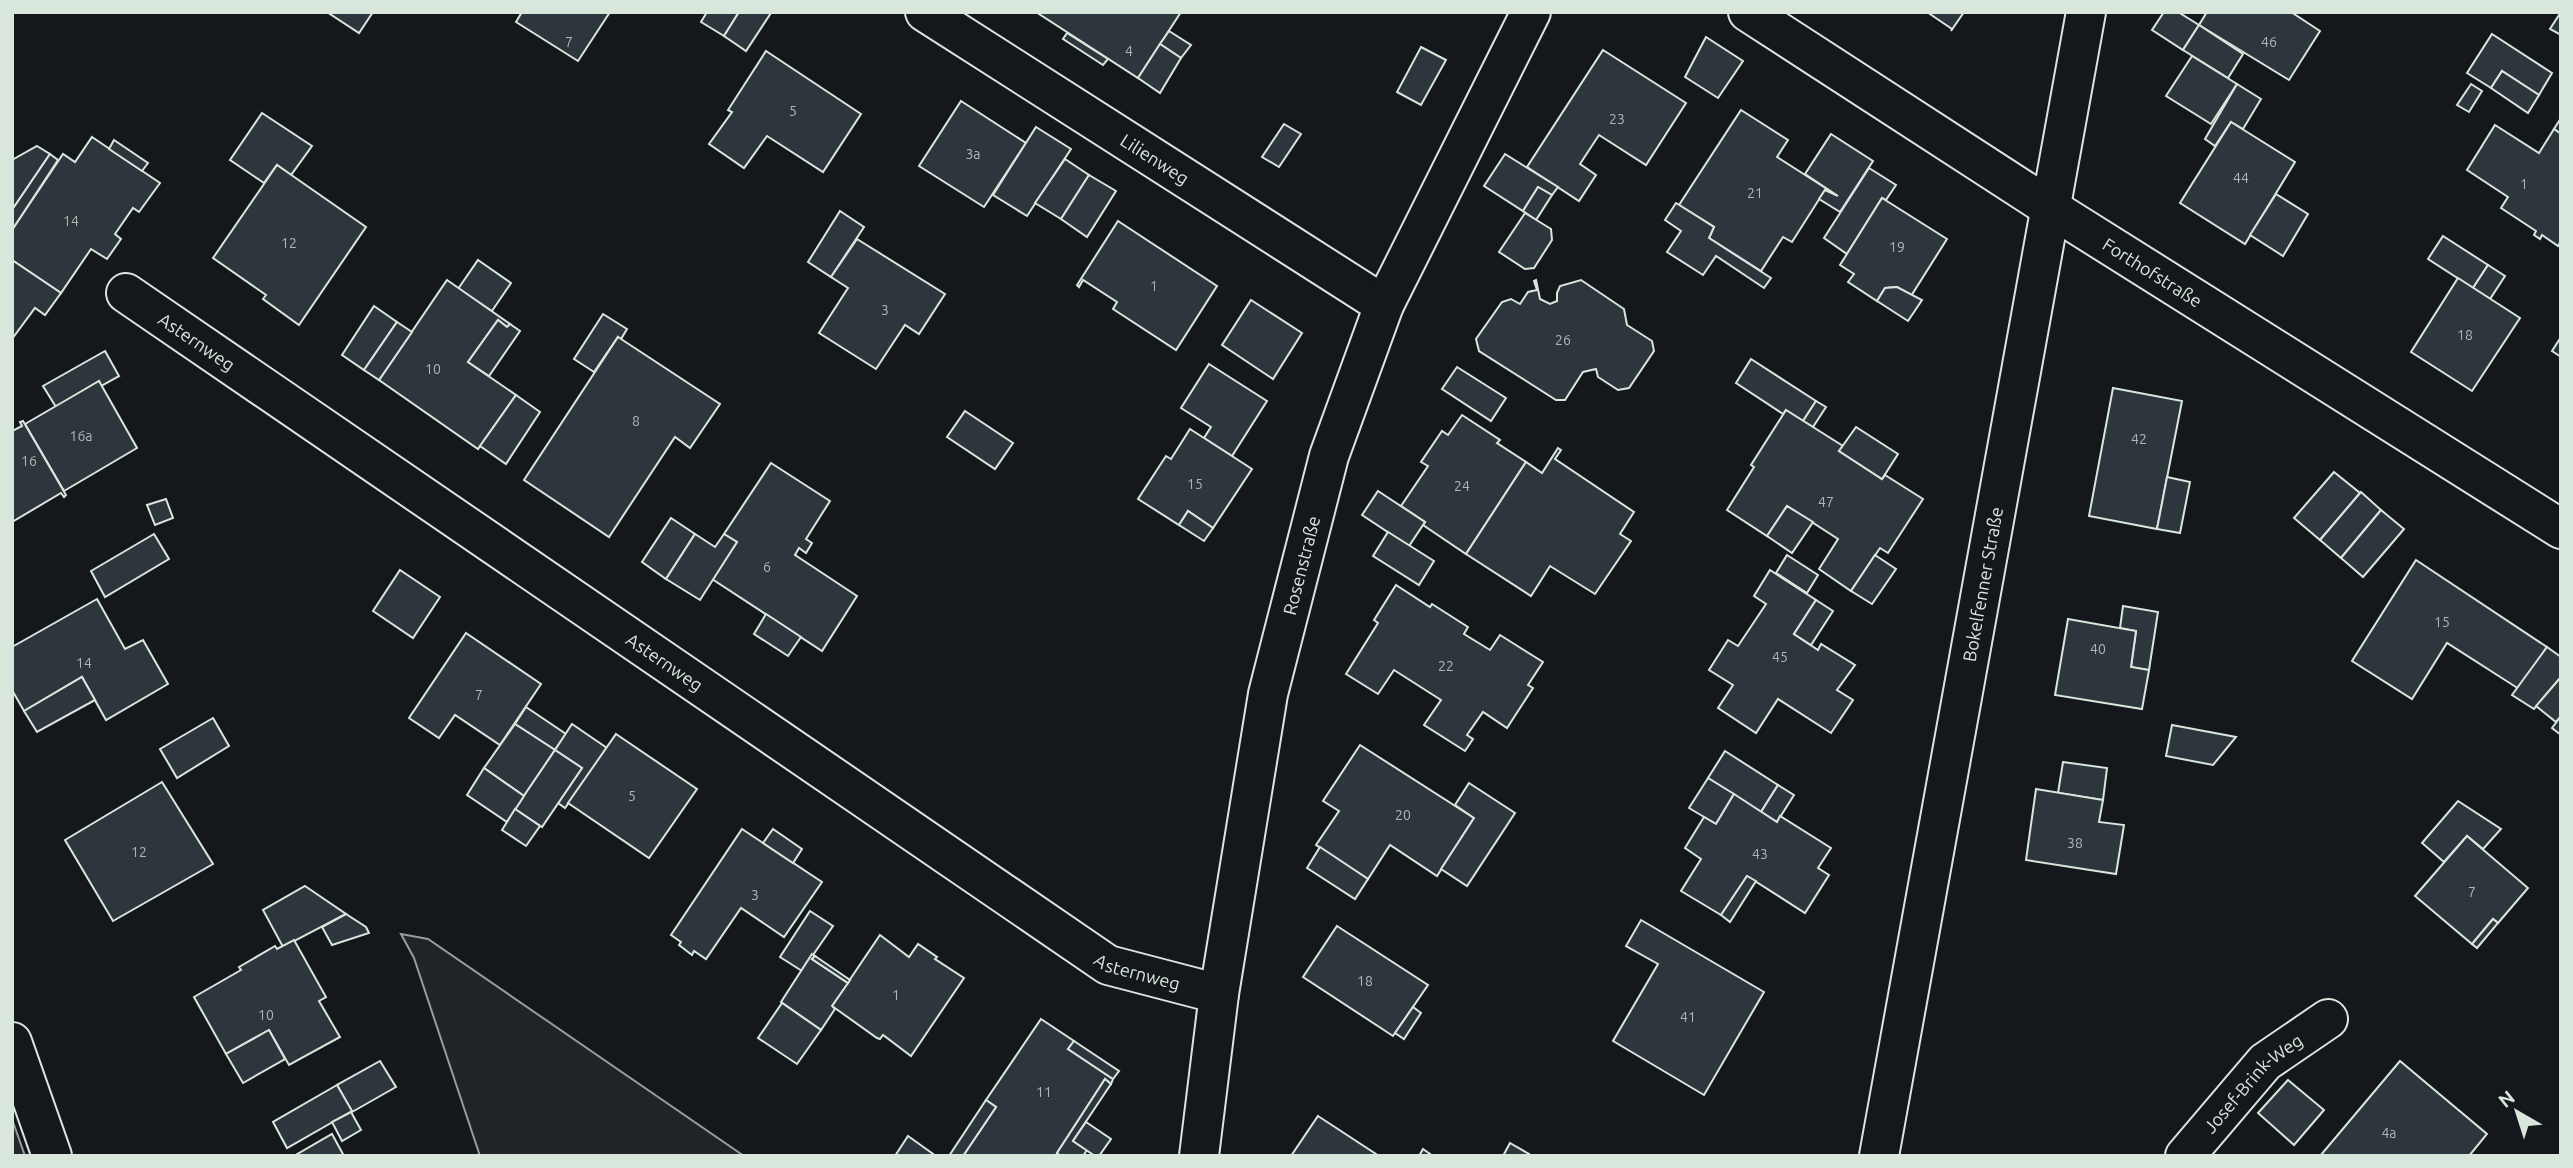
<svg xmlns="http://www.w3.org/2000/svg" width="2573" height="1168" viewBox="0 0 2573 1168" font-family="Ubuntu,sans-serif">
<rect width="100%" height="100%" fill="#14181c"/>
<polygon fill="#202428" stroke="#939e99" stroke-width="2" points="401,934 428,939 744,1156 480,1156 414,958"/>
<polygon fill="#24282b" stroke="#939e99" stroke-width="2" points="12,1119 25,1156 12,1156"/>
<g fill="#2c363c" stroke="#d8e6dc" stroke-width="2">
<polygon points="327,12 373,12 359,33"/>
<polygon points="522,12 610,12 578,61 516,22"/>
<polygon points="707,12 739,12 724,36 701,22"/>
<polygon points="739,12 771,13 746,51 724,36"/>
<polygon points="1036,12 1181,12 1138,78"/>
<polygon points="1927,12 1964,12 1951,31 1952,29"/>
<polygon points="2164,12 2178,12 2199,25 2183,50 2152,30"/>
<polygon points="2207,12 2291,12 2320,31 2289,80 2199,25"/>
<polygon points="2561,12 2561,35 2550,29"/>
<polygon points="2199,25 2243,54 2228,78 2183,50"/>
<polygon points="1169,31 1191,45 1181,58 1160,44"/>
<polygon points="1067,33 1108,59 1103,65 1063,39"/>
<polygon points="2492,34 2552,73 2539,95 2502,71 2491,88 2467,73"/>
<polygon points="1706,37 1743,61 1718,98 1685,77"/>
<polygon points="1160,44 1181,58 1160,93 1138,78"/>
<polygon points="1421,47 1446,60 1421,105 1397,92"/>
<polygon points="1603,50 1686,103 1646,165 1599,135 1580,164 1596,175 1579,201 1527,167"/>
<polygon points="766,51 861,114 823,172 767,136 744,168 709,144 732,112 728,110"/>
<polygon points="2192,56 2237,84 2211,124 2166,96"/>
<polygon points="2502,71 2539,95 2528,113 2491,88"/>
<polygon points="2237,84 2261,99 2243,129 2231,122 2215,146 2205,139"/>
<polygon points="2471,84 2482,91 2469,112 2457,105"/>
<polygon points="961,101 1026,143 984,207 919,166"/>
<polygon points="1741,110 1788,140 1777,157 1838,196 1825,190 1792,242 1783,237 1761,271 1709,238 1714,227 1679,205"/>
<polygon points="262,113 312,146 291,175 277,165 264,183 230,160"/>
<polygon points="2561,118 2561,134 2554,129"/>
<polygon points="2231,122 2295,162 2245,244 2180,203"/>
<polygon points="1284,124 1301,134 1279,167 1262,157"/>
<polygon points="2495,125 2539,153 2554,129 2561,134 2561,241 2558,246 2542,235 2540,239 2534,235 2536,231 2501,208 2508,197 2467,170"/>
<polygon points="1036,127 1071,149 1027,216 993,195"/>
<polygon points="1831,134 1873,161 1840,212 1819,199 1825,190 1838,196 1805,174"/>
<polygon points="92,137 160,183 139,212 133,208 115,234 121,239 107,259 91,249 61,293 12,260 12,230 63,154 75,162"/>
<polygon points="114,140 148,163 142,171 109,149"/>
<polygon points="37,146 50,154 12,210 12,160"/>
<polygon points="50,154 58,160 12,230 12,210"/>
<polygon points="1505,154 1558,187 1552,195 1538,187 1523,211 1484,186"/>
<polygon points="1065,159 1089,175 1061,219 1035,203"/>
<polygon points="277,165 366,227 299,325 263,299 266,295 213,258"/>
<polygon points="1869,168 1896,185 1886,200 1882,198 1847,254 1824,238"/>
<polygon points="1089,175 1116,191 1087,237 1061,219"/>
<polygon points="1538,187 1552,195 1536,220 1523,211"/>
<polygon points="2276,194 2308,214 2283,256 2250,235"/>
<polygon points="1882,198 1947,239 1911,296 1897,287 1885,288 1877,301 1848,282 1854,274 1840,265"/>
<polygon points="1676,203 1714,227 1709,238 1771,278 1764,288 1716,256 1703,275 1667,252 1681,231 1665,220"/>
<polygon points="840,211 864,227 831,277 808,262"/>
<polygon points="1525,213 1551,229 1552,240 1534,268 1525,269 1499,252"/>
<polygon points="1118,221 1217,286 1176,350 1113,309 1117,302 1083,280 1079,287 1077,285"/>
<polygon points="2443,236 2488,265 2473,288 2428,259"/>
<polygon points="857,239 945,294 919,334 905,325 876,369 819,333 848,288 831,277"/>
<polygon points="12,260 61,293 45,315 35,308 12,339"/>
<polygon points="478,260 511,283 492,311 458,289"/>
<polygon points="2488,265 2505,276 2490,299 2473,288"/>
<polygon points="2458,278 2520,318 2472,391 2411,352"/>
<polygon points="447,280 510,324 507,327 498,320 468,362 516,395 478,449 379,380"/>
<polygon points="1536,280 1540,299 1550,304 1557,301 1557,293 1560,286 1581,280 1624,309 1627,325 1652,341 1654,351 1629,388 1618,390 1598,377 1596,369 1583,372 1565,400 1556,400 1479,351 1476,339 1502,302 1511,299 1520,304 1528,292 1537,290 1534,281"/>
<polygon points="1897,287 1922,300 1908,321 1877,301 1885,288"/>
<polygon points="1251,300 1302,333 1273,379 1222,345"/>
<polygon points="374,306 397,322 364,370 342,355"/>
<polygon points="603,314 627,329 621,339 618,337 594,372 574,359"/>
<polygon points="498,320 507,327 510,324 520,331 489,376 468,362"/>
<polygon points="397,322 412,332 379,380 364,370"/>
<polygon points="618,337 720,404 690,448 675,437 609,537 524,480"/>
<polygon points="2561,337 2561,357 2552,351"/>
<polygon points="105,351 119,376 101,386 99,381 56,407 43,386"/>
<polygon points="1751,359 1816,401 1803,421 1786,410 1783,414 1736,383"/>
<polygon points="1209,364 1267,401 1232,456 1204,438 1211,427 1181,408"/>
<polygon points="1457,367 1506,398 1491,421 1442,389"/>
<polygon points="99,381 137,448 64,491 25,424"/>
<polygon points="2113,388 2182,401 2157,529 2089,516"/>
<polygon points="516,395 540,412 506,464 480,446"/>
<polygon points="1816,401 1826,407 1813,427 1803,421"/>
<polygon points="1786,410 1843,446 1839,451 1882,479 1885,475 1923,499 1888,553 1880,548 1851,591 1819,569 1838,539 1787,506 1767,536 1727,510 1754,467 1751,465"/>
<polygon points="965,411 1013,443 995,469 947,437"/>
<polygon points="1462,415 1500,440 1497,443 1526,462 1466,554 1423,525 1425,522 1401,506 1428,466 1421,462 1442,431 1448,435"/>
<polygon points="23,421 66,495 64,497 61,493 12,522 12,431 22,426 20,422"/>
<polygon points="1856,427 1898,454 1882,479 1839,451"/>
<polygon points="1190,429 1252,469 1213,528 1188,511 1179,525 1138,499 1166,456 1171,459"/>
<polygon points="1558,448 1561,450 1555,459 1634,512 1620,534 1631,541 1595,594 1550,566 1531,596 1466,554 1526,462 1542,473"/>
<polygon points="771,463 830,501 806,539 812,543 806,553 799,548 795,555 857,596 822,651 712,579 737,542 724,534"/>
<polygon points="2334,472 2360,493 2320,540 2294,518"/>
<polygon points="2167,477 2190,482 2180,533 2157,529"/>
<polygon points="1378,491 1425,522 1409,546 1362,515"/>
<polygon points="2361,492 2381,510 2341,558 2320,540"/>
<polygon points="166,499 173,518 155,525 147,505"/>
<polygon points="1787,506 1813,522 1792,553 1767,536"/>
<polygon points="2381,510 2404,529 2363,577 2341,558"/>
<polygon points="1188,511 1213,528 1204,541 1179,525"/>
<polygon points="671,518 695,534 666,579 642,562"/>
<polygon points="1388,532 1434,561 1419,585 1373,556"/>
<polygon points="154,534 169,559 105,597 91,571"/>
<polygon points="695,534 715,547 724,534 737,542 700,600 666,579"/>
<polygon points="1787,555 1818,575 1807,593 1776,573"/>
<polygon points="1875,555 1896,569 1872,604 1851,591"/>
<polygon points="2416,560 2547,647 2519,689 2447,643 2412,699 2352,661"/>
<polygon points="400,570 440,597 413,638 373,611"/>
<polygon points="1770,570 1816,600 1794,634 1818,650 1821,644 1855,665 1837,690 1853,700 1831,733 1778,699 1756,733 1718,708 1733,685 1709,670 1728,640 1738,646 1766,604 1754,596"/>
<polygon points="1396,585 1430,607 1432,604 1468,627 1464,634 1490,650 1500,635 1543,662 1528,685 1533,688 1507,728 1483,712 1467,735 1473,739 1465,751 1424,725 1441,700 1394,670 1378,694 1346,674 1378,623 1374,620"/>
<polygon points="97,599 125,649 143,640 168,684 106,720 82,677 24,711 12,690 12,647"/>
<polygon points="1816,600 1833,611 1811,645 1794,634"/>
<polygon points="2123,606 2158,612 2149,670 2131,667 2136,631 2120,628"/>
<polygon points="766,614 801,637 788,656 754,634"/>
<polygon points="2068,619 2136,631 2131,667 2149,670 2142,709 2055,695"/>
<polygon points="466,633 541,684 500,745 455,715 439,738 409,718"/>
<polygon points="2547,647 2561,657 2561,677 2534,709 2512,695"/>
<polygon points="82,677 95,700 37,732 24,711"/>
<polygon points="2561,677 2561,716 2556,722 2536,706"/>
<polygon points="526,707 566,734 555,750 515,724"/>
<polygon points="2561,716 2561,735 2552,728"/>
<polygon points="213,718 229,746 177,778 160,749"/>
<polygon points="515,724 555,750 524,796 484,768"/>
<polygon points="572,724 607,748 565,808 558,803 582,768 555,750"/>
<polygon points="2172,725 2236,737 2213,765 2166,756"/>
<polygon points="616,734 697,789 649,858 568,803"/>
<polygon points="1360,745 1474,818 1437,876 1390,845 1368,879 1316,845 1339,811 1323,801"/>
<polygon points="555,750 582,768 542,827 515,809"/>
<polygon points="1725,751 1778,785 1761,812 1708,778"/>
<polygon points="2063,762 2107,768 2103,800 2058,793"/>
<polygon points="484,768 524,796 507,822 467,795"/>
<polygon points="1708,778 1734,794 1716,824 1689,808"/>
<polygon points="162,782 213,864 113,921 65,840"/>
<polygon points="1469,783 1515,813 1467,886 1441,869 1474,818 1455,805"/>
<polygon points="1778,785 1794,795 1777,822 1761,812"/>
<polygon points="2036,789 2103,800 2099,822 2124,825 2116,874 2026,860"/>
<polygon points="1734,794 1777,822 1780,816 1831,848 1818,868 1829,875 1805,913 1747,876 1721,915 1681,891 1701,859 1685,848 1704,817 1716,824"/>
<polygon points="2458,801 2501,829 2483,849 2467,836 2444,862 2422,843"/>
<polygon points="515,809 540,826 526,846 502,830"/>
<polygon points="742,829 822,882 784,937 741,908 706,959 694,951 692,955 679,945 681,942 671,935"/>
<polygon points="773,829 802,849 793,863 763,843"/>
<polygon points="2467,836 2528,888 2498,923 2493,919 2472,944 2415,896"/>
<polygon points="1320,847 1368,879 1355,899 1307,868"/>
<polygon points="1747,876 1756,881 1730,922 1721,915"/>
<polygon points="305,886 346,914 283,947 263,910"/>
<polygon points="810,911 833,926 802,971 780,957"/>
<polygon points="346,914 366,927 369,933 332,945 322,927"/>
<polygon points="2493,919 2498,923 2477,948 2472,944"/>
<polygon points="1641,920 1764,992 1704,1095 1613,1041 1658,964 1626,946"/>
<polygon points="1337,926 1428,985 1393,1036 1303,977"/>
<polygon points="880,935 909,957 918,944 937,957 935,959 964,978 911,1056 883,1035 880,1039 877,1038 832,1006"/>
<polygon points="294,940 326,997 319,1001 340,1037 289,1065 269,1030 226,1054 194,997 241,970 239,967 275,946 277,949"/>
<polygon points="812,954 815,956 812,959 848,983 832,1006 835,1009 821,1030 781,1002"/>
<polygon points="815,956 850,980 848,983 812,959"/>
<polygon points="782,1003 821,1030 797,1064 758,1038"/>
<polygon points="1413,1007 1421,1013 1404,1039 1395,1033"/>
<polygon points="1041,1019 1074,1041 1068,1049 1113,1079 1111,1084 1105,1079 1057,1153 1061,1156 963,1156 996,1107 986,1100"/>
<polygon points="269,1030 285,1059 243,1083 226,1054"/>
<polygon points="1074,1041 1119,1071 1113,1079 1068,1049"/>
<polygon points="380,1061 396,1087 352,1112 337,1085"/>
<polygon points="2400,1061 2487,1134 2469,1156 2320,1156"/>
<polygon points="1105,1079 1111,1084 1073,1141 1087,1150 1083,1156 1061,1156 1057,1153"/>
<polygon points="2288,1080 2324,1110 2294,1145 2258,1113"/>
<polygon points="337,1085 352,1111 287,1148 273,1122"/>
<polygon points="986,1100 996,1107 963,1156 949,1156"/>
<polygon points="351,1112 361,1130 342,1141 332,1122"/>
<polygon points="1318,1116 1379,1156 1291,1156"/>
<polygon points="1086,1122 1111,1139 1099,1156 1095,1156 1073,1141"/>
<polygon points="332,1134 344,1156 294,1156"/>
<polygon points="908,1136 936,1156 895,1156"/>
<polygon points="1510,1143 1529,1154 1528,1156 1503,1156"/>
<polygon points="1423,1149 1433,1156 1419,1156"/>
</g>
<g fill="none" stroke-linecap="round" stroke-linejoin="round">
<defs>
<g id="minor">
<path id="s1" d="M 925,12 L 1384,305"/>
<path id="s2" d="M 1748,12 L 2049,207 L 2561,529"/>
<path id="s3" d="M 126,293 L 1108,965 L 1219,994"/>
<polyline points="12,1042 52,1156"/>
<path id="s4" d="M 1199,1156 L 1219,994 L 1268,694 L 1329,456 L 1384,305 L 1531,12"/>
<path id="s5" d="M 1879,1156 L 2086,12"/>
<path id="s6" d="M 2185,1156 L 2265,1062 L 2328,1019"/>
</g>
</defs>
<use href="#minor" stroke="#d8e6dc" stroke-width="42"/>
<use href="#minor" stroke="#14181c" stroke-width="38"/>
</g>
<g text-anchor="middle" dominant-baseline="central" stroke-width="5" stroke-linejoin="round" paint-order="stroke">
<g font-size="14" fill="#adbab4">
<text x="569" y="42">7</text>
<text x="2269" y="42">46</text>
<text x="1129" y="51">4</text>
<text x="793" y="111">5</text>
<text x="1617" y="119">23</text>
<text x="973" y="154">3a</text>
<text x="2241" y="178">44</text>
<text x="2524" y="184">1</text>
<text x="1755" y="193">21</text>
<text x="71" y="221">14</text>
<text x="289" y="243">12</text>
<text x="1897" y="247">19</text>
<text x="1154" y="286">1</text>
<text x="885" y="310">3</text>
<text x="2465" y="335">18</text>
<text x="1563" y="340">26</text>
<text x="433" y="369">10</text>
<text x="636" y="421">8</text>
<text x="81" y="436">16a</text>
<text x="2139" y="439">42</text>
<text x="29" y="461">16</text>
<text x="1195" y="484">15</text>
<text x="1462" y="486">24</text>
<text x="1826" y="502">47</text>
<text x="767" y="567">6</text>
<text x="2442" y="622">15</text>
<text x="2098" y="649">40</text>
<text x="1780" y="657">45</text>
<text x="84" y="663">14</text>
<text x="1446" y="666">22</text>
<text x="479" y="695">7</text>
<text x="632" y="796">5</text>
<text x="1403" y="815">20</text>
<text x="2075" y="843">38</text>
<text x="139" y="852">12</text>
<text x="1760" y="854">43</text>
<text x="2472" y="892">7</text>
<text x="755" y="895">3</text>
<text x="1365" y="981">18</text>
<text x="896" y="995">1</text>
<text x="266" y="1015">10</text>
<text x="1688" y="1017">41</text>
<text x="1044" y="1092">11</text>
<text x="2389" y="1133">4a</text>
</g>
<g font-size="18" fill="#d8e6dc" stroke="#14181c">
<text stroke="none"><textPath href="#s1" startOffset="273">Lilienweg</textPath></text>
<text stroke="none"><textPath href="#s2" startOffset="481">Forthofstraße</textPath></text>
<text stroke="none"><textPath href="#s3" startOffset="86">Asternweg</textPath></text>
<text stroke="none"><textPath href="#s4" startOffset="600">Rosenstraße</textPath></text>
<text stroke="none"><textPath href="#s5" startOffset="581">Bokelfenner Straße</textPath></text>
<text stroke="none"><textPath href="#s3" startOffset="653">Asternweg</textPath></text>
<text stroke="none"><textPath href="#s3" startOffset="1220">Asternweg</textPath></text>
<text stroke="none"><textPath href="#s6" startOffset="100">Josef-Brink-Weg</textPath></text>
</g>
</g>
<rect width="2573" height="1168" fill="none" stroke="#d8e6dc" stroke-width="28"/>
<g transform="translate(2517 1112) rotate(321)" stroke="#14181c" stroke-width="5" paint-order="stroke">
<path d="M0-5L12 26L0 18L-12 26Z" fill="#d8e6dc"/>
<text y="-10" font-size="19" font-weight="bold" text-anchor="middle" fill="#d8e6dc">N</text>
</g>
</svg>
